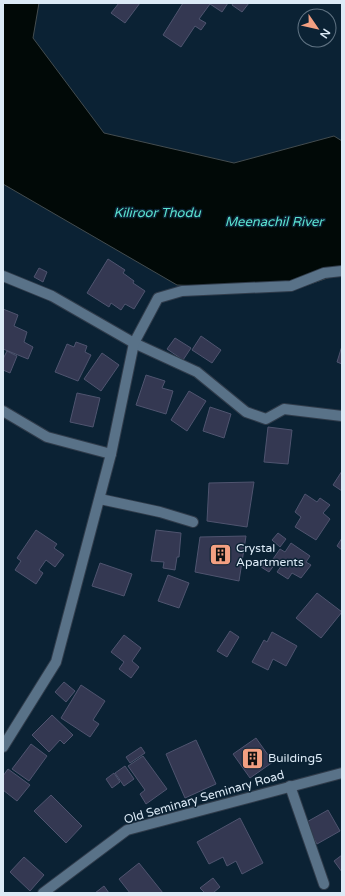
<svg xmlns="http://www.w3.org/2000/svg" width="345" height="896" viewBox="0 0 345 896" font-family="'Varela Round',sans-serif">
<rect width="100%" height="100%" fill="#0b2234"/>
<polygon fill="#010907" stroke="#434c4f" points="3,3 39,3 33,38 104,133 234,163 334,136 342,141 342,273 293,290 177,285 3,184"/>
<g fill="#343852" stroke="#4f546f">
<polygon points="119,3 140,3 125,23 111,13"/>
<polygon points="183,3 228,3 222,12 210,4 199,19 206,23 201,30 195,26 181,47 163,35"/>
<polygon points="233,3 249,3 242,12 232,5"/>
<polygon points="108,259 125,270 123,273 134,281 133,283 145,291 134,309 125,304 121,310 111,303 109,307 87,293"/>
<polygon points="39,268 47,272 43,282 34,277"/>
<polygon points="3,309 18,315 14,326 27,332 24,342 33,347 28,359 3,349"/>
<polygon points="201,336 221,350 212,363 192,350"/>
<polygon points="175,338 191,348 183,360 167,349"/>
<polygon points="76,342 87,346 85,352 91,355 78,381 55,372 67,344 74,347"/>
<polygon points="342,346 342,364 337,362"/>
<polygon points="7,351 17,356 10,373 3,370 3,359"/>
<polygon points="102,353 119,365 101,391 84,379"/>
<polygon points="146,375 165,381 162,388 173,391 166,414 136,405"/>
<polygon points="189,391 206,401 187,431 171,420"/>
<polygon points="77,393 100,398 93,427 70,422"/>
<polygon points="210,407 231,414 224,438 203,431"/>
<polygon points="268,427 292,430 288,464 264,462"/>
<polygon points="342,471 342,491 333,485"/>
<polygon points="254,482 247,527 207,521 209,483"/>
<polygon points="305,494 317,502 320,498 330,505 323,513 330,519 316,540 295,527 301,517 295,512"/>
<polygon points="36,530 57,544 54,548 64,555 55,567 46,560 39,570 43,573 36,584 15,570 21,561 17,558"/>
<polygon points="156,530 181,533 179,557 177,557 175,570 163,568 164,562 151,561"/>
<polygon points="278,533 286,539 280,547 272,540"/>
<polygon points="246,536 239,581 195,572 200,537"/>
<polygon points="342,538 342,550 337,546"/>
<polygon points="291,543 310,556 306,562 311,565 301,578 292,573 288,579 277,572 282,565 273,559 280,549 285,552"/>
<polygon points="267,559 275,564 269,572 261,567"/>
<polygon points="100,563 132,574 124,596 92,586"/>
<polygon points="168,575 189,583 179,608 158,601"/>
<polygon points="317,593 342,612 321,638 296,618"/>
<polygon points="230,631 239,637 227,657 217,651"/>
<polygon points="272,632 297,646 286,666 273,659 268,670 252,662 264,640 267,642"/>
<polygon points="124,635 141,648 132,661 139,667 131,678 119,669 124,662 111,652"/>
<polygon points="64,682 75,691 66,702 55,692"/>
<polygon points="81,685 105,701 93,720 99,724 90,737 61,718"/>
<polygon points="52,715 73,735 64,744 60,740 49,752 32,735"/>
<polygon points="256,738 273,762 250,778 233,754"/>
<polygon points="196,740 216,784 185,798 166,754"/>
<polygon points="31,744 47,756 29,781 12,769"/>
<polygon points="141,747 145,753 130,763 126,757"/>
<polygon points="143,756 167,789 146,804 140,794 145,790 128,766"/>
<polygon points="125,766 134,779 124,786 115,773"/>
<polygon points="8,769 30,785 17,801 3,790 3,776"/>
<polygon points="114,773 120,782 112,788 106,779"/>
<polygon points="51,795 82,826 66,843 34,811"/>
<polygon points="328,810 340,831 317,844 305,823"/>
<polygon points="240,818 263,863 242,874 236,861 227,866 223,857 209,864 197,842"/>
<polygon points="342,855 342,872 334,861"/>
<polygon points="24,857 44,875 30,891 10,872"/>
<polygon points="139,863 163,893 130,893 119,879"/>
<polygon points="213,878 220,887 213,893 205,893 200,888"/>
<polygon points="104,886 109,893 95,893"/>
</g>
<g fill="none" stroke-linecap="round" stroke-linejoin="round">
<defs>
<g id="street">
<polyline points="3,276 52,296 134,343 197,372 246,412 266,419 284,409 342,416"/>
<polyline points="3,411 47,437 111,454"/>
<polyline points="100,499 160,512 193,522"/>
<polyline points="3,747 56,662 111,454 134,343 158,298 182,291 291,286 324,273 342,271"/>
<polyline points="290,786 324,884"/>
</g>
<polyline id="secondary" points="43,893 127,830 342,773"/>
</defs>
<use href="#street" stroke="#303c4b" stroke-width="12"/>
<use href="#secondary" stroke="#303c4b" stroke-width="12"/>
<use href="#street" stroke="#597288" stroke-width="10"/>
<use href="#secondary" stroke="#597288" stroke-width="10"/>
</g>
<defs>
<symbol id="building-square" viewBox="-11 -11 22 22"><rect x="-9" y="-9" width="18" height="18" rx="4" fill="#f3a082" stroke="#0b2234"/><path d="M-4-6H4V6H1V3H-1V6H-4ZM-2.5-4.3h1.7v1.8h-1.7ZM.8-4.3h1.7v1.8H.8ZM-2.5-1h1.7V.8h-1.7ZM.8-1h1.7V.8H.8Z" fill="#111"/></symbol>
</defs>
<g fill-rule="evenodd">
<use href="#building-square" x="208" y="542" width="25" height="25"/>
<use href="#building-square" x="240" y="746" width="25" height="25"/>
</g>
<g text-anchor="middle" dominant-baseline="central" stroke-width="3" stroke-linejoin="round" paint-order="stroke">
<g font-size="12" fill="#dceaf6" stroke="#0b2234" text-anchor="start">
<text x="236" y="548">Crystal<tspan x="236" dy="14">Apartments</tspan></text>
<text x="268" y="758">Building5</text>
</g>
<g font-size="12" fill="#dceaf6" stroke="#0b2234">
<text transform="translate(204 797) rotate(-16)">Old Seminary Seminary Road</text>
</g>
<g font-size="13" font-style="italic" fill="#5be2d0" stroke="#0b2234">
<text x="157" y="213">Kiliroor Thodu</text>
<text x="274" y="222">Meenachil River</text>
</g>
</g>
<rect width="345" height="896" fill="none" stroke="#dceaf6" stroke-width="8"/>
<g transform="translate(317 28) rotate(124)"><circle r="19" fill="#0b2234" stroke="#5f7282"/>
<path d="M0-3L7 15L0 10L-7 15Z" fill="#f3a082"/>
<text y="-6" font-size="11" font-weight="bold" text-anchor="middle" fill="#dceaf6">N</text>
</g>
</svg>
